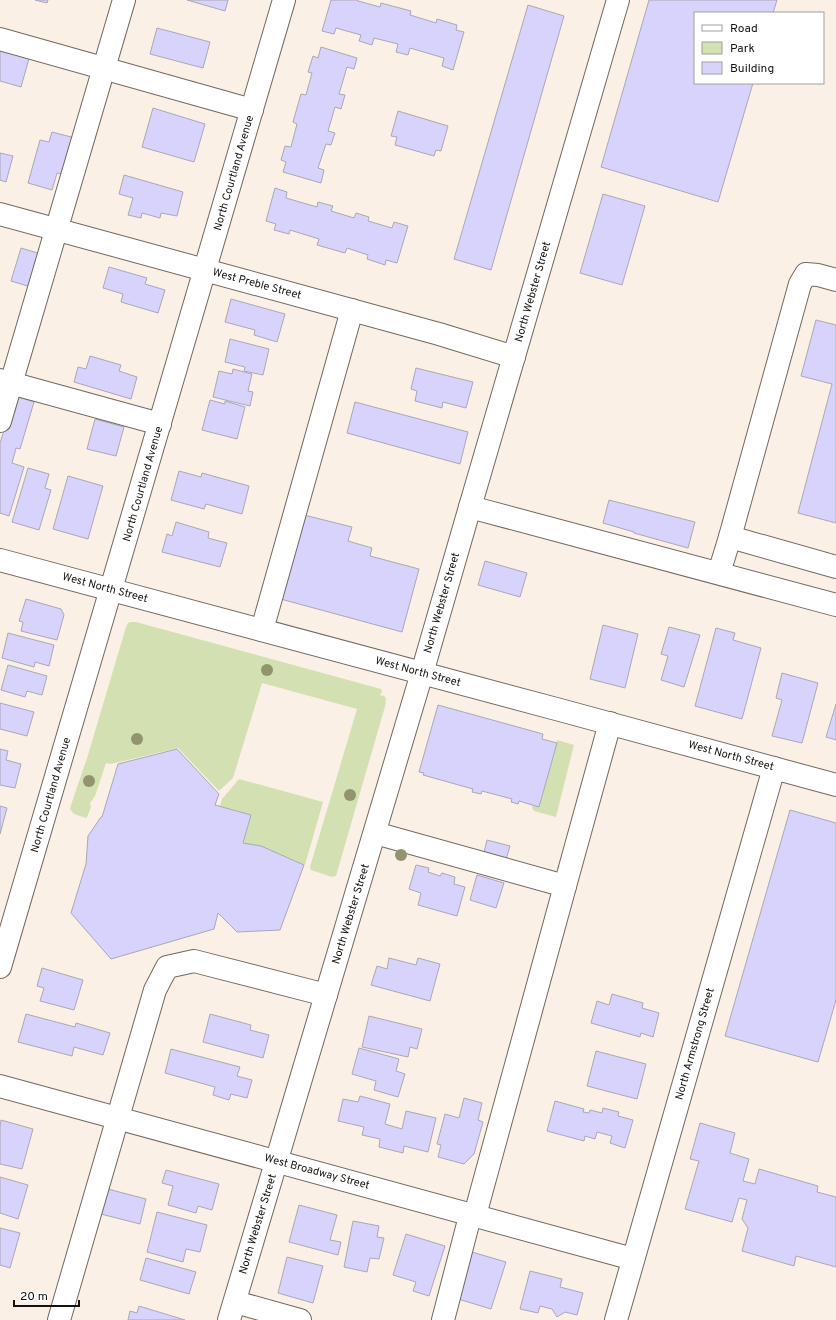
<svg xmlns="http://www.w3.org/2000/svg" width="836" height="1320" viewBox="0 0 836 1320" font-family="Overpass,sans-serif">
<rect width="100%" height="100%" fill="#fbf0e6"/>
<g fill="#d3e0b1">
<polygon points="131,622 136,622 381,689 382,692 380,695 383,696 384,695 387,701 385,700 386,703 336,876 332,877 311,870 310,867 357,709 262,683 233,778 219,791 178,748 111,764 106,763 95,796 90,803 91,807 87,817 86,818 74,814 70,809 71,805 88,755 126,627 128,623"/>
<polygon points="557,740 574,745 556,817 534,811 532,808 533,805 539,806"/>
<polygon points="239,779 323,802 305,865 261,846 243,843 251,815 220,806 222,799"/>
</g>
<g fill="#d8d3fc" stroke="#a9a8b4">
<polygon points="35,0 48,0 47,3"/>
<polygon points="187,0 228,0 225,11"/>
<polygon points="331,0 358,0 358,1 380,7 381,3 411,11 410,15 436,23 437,19 457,25 456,30 464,32 453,70 442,66 444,58 410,48 408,55 396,52 398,44 374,38 372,45 359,41 361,35 336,28 334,34 322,31"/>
<polygon points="649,0 777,0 773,13 695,13 695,83 753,83 718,202 601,167"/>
<polygon points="528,5 564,16 491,270 454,259"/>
<polygon points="157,28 210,42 203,68 150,54"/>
<polygon points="1,47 30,55 21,87 0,81 0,52"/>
<polygon points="321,47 357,58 354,69 347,67 339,94 345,95 341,109 335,107 328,131 335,133 331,145 326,144 318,168 324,170 321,183 283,172 286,162 281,160 285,146 291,147 297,124 293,122 301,94 306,95 312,73 308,72 313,56 318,58"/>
<polygon points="153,108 205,124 194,162 142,147"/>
<polygon points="398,111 448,126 441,151 436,150 434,156 395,145 397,137 391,136"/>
<polygon points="52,132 75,138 65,175 57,173 52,190 28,183 40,140 49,142"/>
<polygon points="0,153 13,156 6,182 0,180"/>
<polygon points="124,175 183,192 177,216 161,213 160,218 142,213 141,218 128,215 133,198 119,194"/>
<polygon points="275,188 287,192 286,198 317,207 318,202 333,206 331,211 354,218 356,213 369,217 368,221 392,228 394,222 408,226 397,263 386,260 385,265 367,259 368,255 347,248 345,253 317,245 319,239 290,230 289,234 274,230 276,224 266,221"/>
<polygon points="603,194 645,206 622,285 580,273"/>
<polygon points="21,248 41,254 31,287 11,281"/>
<polygon points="109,267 147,278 145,284 165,290 158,313 121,302 123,294 103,288"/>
<polygon points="231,299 285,314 277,342 254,335 255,330 225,322"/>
<polygon points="816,320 836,325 836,523 798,513 832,384 801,376"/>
<polygon points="230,339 269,349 263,375 244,371 245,367 225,362"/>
<polygon points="90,356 121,365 119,371 137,377 131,399 74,382 78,367 86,369"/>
<polygon points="416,368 473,382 466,408 443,402 442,408 415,401 417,391 411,389"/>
<polygon points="233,369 252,374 248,391 253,392 250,406 213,397 219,371 232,374"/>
<polygon points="15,396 34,402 20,449 16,448 12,463 24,467 9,516 0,513 0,443"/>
<polygon points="210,400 225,404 225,401 245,407 237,439 202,430"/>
<polygon points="355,402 468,432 460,464 347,433"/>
<polygon points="95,419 124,427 116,456 87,449"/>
<polygon points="28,468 49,474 45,488 51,490 39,530 12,522"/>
<polygon points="179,471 201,477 202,473 249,486 242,514 206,504 204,509 171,500"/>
<polygon points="68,476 103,486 88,539 53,529"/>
<polygon points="609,500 695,522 688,548 634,533 634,532 603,523"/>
<polygon points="300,514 352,527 348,541 372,548 370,556 419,569 402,632 277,598"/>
<polygon points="176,522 209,532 208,538 227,543 220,567 162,552 167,534 172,536"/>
<polygon points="485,561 527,573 520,597 478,585"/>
<polygon points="26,599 61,609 64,615 57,640 21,631 23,622 19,621"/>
<polygon points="603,625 638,634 625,688 590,679"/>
<polygon points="669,627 700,635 684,687 661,680 668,656 661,654"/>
<polygon points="716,628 735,633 733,640 761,648 742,719 695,706"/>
<polygon points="8,633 54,645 49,666 35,662 34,667 2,658"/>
<polygon points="8,665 47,676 42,695 27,691 25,697 1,690"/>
<polygon points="782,673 818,683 802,743 772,736 782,700 776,698"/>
<polygon points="0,703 34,712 27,736 0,729"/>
<polygon points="836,704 836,740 826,737"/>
<polygon points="438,705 543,734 542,739 557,743 539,807 519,801 518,804 511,802 512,799 482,791 481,794 472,792 473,789 423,775 424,773 419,772"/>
<polygon points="0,749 8,751 6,760 21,764 15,788 0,785"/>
<polygon points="177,749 219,794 215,805 251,815 243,843 261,846 304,865 280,930 237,932 218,913 214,929 111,959 71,913 86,864 88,836 101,817 102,817 118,764"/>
<polygon points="0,806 7,808 0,834"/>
<polygon points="790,810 836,823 836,1000 818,1062 725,1036"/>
<polygon points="487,840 510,846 505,863 483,857"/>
<polygon points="416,865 429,868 428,872 440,876 442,873 455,877 454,884 465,887 457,916 418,905 421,893 409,889"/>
<polygon points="477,875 504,883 496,908 470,900"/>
<polygon points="389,958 416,965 418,958 440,964 430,1001 371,985 377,966 387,969"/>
<polygon points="42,968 83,980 74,1010 40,1001 44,988 37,986"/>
<polygon points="612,994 643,1003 642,1008 659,1013 653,1037 641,1033 640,1037 591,1023 597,1001 609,1005"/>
<polygon points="26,1014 75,1027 76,1023 110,1033 103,1055 74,1047 72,1056 18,1042"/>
<polygon points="210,1014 251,1025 250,1030 269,1035 263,1058 203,1042"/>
<polygon points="369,1016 422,1029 417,1049 410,1047 408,1057 362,1047"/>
<polygon points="359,1048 399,1059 396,1071 405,1074 398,1097 374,1090 376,1081 352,1074"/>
<polygon points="171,1049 240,1067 237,1076 252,1080 247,1098 231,1094 229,1100 213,1095 215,1087 165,1073"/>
<polygon points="596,1051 646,1064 637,1099 587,1086"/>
<polygon points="360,1096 390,1104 385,1124 402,1129 406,1111 436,1118 428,1152 404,1146 403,1153 379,1147 380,1139 362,1135 364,1127 338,1121 343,1099 358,1102"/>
<polygon points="464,1098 482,1103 478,1120 483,1122 474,1154 464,1164 438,1157 441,1145 437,1144 445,1114 459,1118"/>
<polygon points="555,1101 584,1109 583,1112 589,1113 590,1110 602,1113 603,1108 619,1112 618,1116 633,1120 625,1148 610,1143 612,1136 597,1132 595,1139 585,1136 584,1141 547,1131"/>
<polygon points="1,1120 33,1129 22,1169 0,1164 0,1126"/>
<polygon points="700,1123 735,1133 730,1153 749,1159 743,1181 755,1184 759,1169 818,1186 817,1192 836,1197 836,1267 796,1256 794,1266 742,1251 748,1228 742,1219 747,1200 739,1198 732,1222 685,1209 699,1161 690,1159"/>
<polygon points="166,1170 219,1184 212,1210 198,1206 196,1213 168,1205 173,1186 162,1183"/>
<polygon points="0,1177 28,1185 18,1219 0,1213"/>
<polygon points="104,1188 146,1199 140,1224 97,1213"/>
<polygon points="299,1205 337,1215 330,1240 341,1242 338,1255 289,1242"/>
<polygon points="157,1212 207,1225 200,1252 186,1249 183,1262 147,1252"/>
<polygon points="353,1221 379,1226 377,1237 384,1238 379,1259 370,1258 367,1272 344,1267"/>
<polygon points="0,1228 20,1233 10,1268 0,1265"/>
<polygon points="406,1234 445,1246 429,1296 413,1291 416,1282 393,1275"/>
<polygon points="472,1252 506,1262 491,1309 458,1299"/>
<polygon points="287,1257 323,1266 313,1303 278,1293"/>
<polygon points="146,1258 196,1272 189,1294 140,1280"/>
<polygon points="530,1271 562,1279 560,1287 583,1293 577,1315 565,1312 557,1317 552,1309 540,1306 538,1313 520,1309"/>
<polygon points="139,1306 185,1320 128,1320 130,1311 137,1313"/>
</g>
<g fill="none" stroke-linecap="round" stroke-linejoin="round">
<defs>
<g id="minor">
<polyline points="0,39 252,110"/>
<polyline points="0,214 439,334 514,357"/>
<polyline points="836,280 818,275 806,274 800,284 730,537 836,567"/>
<polyline points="0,380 160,424"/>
<polyline points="0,421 124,0"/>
<polyline points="470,507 836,605"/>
<polyline points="0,560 560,710 836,785"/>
<polyline points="719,573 730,537"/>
<polyline points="262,630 352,310"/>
<polyline points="375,833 565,886 475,1215 469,1220 443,1320"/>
<polyline points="565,886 610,723"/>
<polyline points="0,967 284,0"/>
<polyline points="0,1086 633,1259"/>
<polyline points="235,1302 300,1320"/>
<polyline points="59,1320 155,990 167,967 194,961 326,995"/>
<polyline points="229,1320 422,673 470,507 618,0"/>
<polyline points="616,1320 774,768"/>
</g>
</defs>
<use href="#minor" stroke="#71685f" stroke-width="24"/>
<use href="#minor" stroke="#fff" stroke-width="22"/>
</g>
<g fill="#92936f">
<circle cx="267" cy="670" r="6"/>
<circle cx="137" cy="739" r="6"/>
<circle cx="89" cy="781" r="6"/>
<circle cx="350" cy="795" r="6"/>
<circle cx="401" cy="855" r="6"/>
</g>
<g text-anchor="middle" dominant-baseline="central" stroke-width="3" stroke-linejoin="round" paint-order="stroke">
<g font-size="11" fill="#15120f" stroke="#fff">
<text transform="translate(234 173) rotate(-74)">North Courtland Avenue</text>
<text transform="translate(257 284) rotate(15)">West Preble Street</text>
<text transform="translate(533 292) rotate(-74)">North Webster Street</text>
<text transform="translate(143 484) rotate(-74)">North Courtland Avenue</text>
<text transform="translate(105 588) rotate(15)">West North Street</text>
<text transform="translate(442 603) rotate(-74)">North Webster Street</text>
<text transform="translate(418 672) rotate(15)">West North Street</text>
<text transform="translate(731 756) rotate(15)">West North Street</text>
<text transform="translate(51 795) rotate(-74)">North Courtland Avenue</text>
<text transform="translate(351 914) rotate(-73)">North Webster Street</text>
<text transform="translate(695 1044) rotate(-74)">North Armstrong Street</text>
<text transform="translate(317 1172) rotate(15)">West Broadway Street</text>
<text transform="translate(258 1224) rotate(-73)">North Webster Street</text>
</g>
</g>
<rect x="694" y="12" width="130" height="72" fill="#ffffff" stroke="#a1a09f"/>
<rect x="702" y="25" width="20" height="6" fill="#ffffff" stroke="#a1a09f"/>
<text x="730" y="32" font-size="12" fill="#15120f">Road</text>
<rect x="702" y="42" width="20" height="12" fill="#d3e0b1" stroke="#a1a09f"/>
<text x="730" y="52" font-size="12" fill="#15120f">Park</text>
<rect x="702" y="62" width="20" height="12" fill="#d8d3fc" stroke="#a1a09f"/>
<text x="730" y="72" font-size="12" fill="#15120f">Building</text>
<path d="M14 1300v6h65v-6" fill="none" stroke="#15120f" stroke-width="2"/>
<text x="20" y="1300" font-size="12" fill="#15120f" stroke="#ffffff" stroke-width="3" paint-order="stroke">20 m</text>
</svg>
